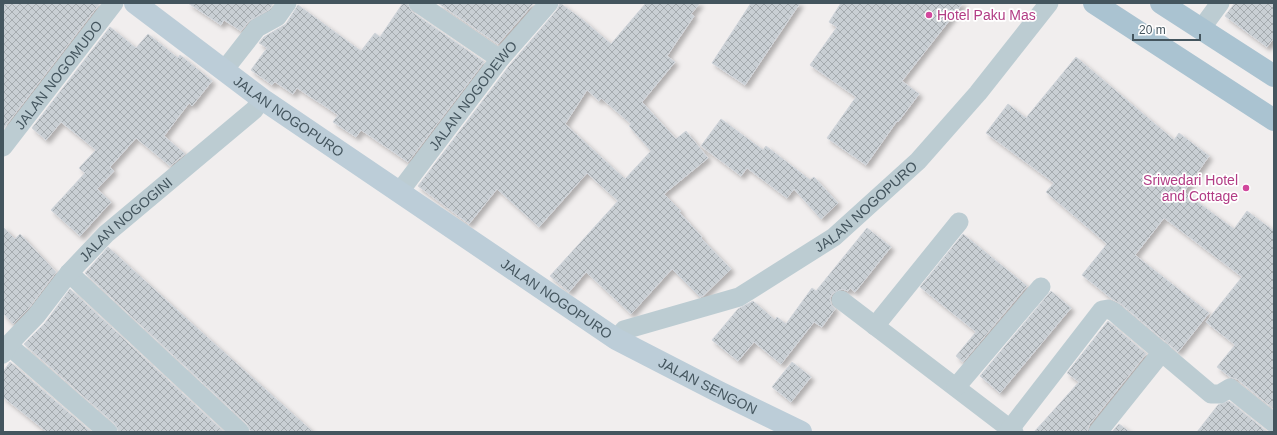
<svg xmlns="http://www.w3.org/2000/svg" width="1277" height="435" viewBox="0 0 1277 435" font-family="Arial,sans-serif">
<defs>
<pattern id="building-cross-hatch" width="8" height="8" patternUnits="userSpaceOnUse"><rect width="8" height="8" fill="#c9cfd4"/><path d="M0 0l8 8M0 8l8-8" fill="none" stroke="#a5abaf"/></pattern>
<filter id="shadow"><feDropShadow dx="3.5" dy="3.5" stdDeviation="2" flood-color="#0004"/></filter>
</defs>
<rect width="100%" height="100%" fill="#f1eeee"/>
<g fill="url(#building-cross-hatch)" stroke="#d1d5db" fill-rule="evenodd" filter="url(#shadow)">
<polygon points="3,3 100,3 3,129"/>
<polygon points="188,3 273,3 270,9 249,21 241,31 224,20 221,25"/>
<polygon points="403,3 407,3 412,12 484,62 408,162 361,130 356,137 333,122 338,115 297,88 293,94 275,82 272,85 251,70 267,48 259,43 264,37 286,24 298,5 361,51 375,33 380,37"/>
<polygon points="438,3 534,3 498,44"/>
<path d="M 560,3 L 583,20 L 611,44 L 646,3 L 700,3 L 691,14 L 694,16 L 667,56 L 675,62 L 642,102 L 676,139 L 686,131 L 708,158 L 664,194 L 681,211 L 679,212 L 702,237 L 701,238 L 731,269 L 703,296 L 700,297 L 672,269 L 631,314 L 586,272 L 569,292 L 550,276 L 618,201 L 587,173 L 539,227 L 497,189 L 469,224 L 418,186 L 509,66 L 557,10 ZM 587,90 L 599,101 L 601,98 L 631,124 L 629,126 L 651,151 L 625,179 L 565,124 Z"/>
<polygon points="751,3 800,3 745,85 712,63"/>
<polygon points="841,3 963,3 902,81 919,94 898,122 897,121 866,165 827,138 856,97 810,65 837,27 829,22"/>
<polygon points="1235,3 1274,3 1274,38 1267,47 1225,16"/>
<polygon points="110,27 136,48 148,34 178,58 180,55 212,81 192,106 189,103 164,136 185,154 170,166 136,138 110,167 114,171 97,189 111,202 80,236 51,210 85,173 79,168 96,150 61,122 46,140 32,128"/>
<polygon points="1076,57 1174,140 1179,133 1209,156 1184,192 1234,229 1247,211 1274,231 1274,409 1237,379 1230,377 1217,367 1235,345 1206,322 1242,277 1164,218 1135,255 1209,313 1178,352 1121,304 1112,299 1082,275 1107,244 1046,192 1054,183 986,133 1008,104 1026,118"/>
<polygon points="721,119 763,150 766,146 810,180 814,177 838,203 821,219 794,189 787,198 747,168 741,176 701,146"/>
<polygon points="3,227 15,239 20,234 56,272 28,309 13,324 3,313"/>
<polygon points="867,228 891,247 855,292 850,288 848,291 842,289 833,293 830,298 831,304 835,309 822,327 814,322 781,364 754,342 738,361 712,340 738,309 753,301 775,320 777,317 786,324 812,288 816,291"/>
<polygon points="963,234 1027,286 963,362 956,356 976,332 920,287"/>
<polygon points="108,247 188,320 313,432 251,432 247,424 85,273"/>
<polygon points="70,289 224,432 119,432 115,424 24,344 45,323"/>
<polygon points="1051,291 1071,308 1000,393 980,376"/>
<polygon points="1108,321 1146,354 1089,425 1087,432 1034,432 1079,382 1067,373"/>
<polygon points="10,362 91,432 47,432 3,397 3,372"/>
<polygon points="792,362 811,377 791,402 772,387"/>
<polygon points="1229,401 1267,432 1268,432 1197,432 1218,405"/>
<polygon points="1119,424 1130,432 1112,432"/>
</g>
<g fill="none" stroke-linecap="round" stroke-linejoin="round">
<g stroke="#bcccd2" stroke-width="19">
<polyline points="418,3 500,59"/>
<polyline points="1201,29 1220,3"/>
<polyline points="225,69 257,28 277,17 287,3"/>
<path id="s1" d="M 3,147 L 114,3"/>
<path id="s2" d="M 400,191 L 500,59 L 549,3"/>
<polyline points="69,273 240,432"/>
<polyline points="841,300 1014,432"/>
<polyline points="875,326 959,222"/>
<path id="s3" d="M 616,339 L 624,330 L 739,297 L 834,237 L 918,161 L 978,93 L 1049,3"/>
<polyline points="8,345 108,432"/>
<path id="s4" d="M 3,354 L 8,345 L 36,316 L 69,273 L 106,234 L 254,110 L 262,99"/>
<polyline points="956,387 1041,287"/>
<polyline points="1010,429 1102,310 1108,309 1114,312 1211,394 1220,394 1230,388 1274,423"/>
<polyline points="1098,432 1162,352"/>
</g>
<path stroke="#bccdd8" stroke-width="22" id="s5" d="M 135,3 L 262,99 L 616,339 L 719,392 L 801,432"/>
<g stroke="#aac3d1" stroke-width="22">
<polyline points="1094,3 1274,120"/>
<polyline points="1161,3 1274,76"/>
</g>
</g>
<g fill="#d1479c" stroke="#fff" stroke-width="1.5">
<circle cx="929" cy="15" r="4"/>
<circle cx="1246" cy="188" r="4"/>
</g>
<g text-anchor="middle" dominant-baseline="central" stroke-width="3.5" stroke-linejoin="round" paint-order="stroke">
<g font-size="14" fill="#b23c85" stroke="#fff" text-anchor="start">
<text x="937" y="15">Hotel Paku Mas</text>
<text x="1238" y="180" text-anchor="end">Sriwedari Hotel<tspan x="1238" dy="16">and Cottage</tspan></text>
</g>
<g font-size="14" fill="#44555e" stroke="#fff">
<text stroke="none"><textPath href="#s1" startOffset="91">JALAN NOGOMUDO</textPath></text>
<text stroke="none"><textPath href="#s2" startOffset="120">JALAN NOGODEWO</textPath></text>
<text stroke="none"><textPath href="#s5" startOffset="191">JALAN NOGOPURO</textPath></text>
<text stroke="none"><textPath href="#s3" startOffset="288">JALAN NOGOPURO</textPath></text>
<text stroke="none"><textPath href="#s4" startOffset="183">JALAN NOGOGINI</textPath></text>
<text stroke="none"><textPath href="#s5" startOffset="515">JALAN NOGOPURO</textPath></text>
<text stroke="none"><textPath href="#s5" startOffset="690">JALAN SENGON</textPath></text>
</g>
</g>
<rect width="1277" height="435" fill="none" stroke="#44555e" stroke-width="8"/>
<path d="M1133 34v6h67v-6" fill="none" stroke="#44555e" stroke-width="2"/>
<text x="1139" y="34" font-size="12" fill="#44555e" stroke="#ffffff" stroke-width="3" paint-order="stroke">20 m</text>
</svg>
